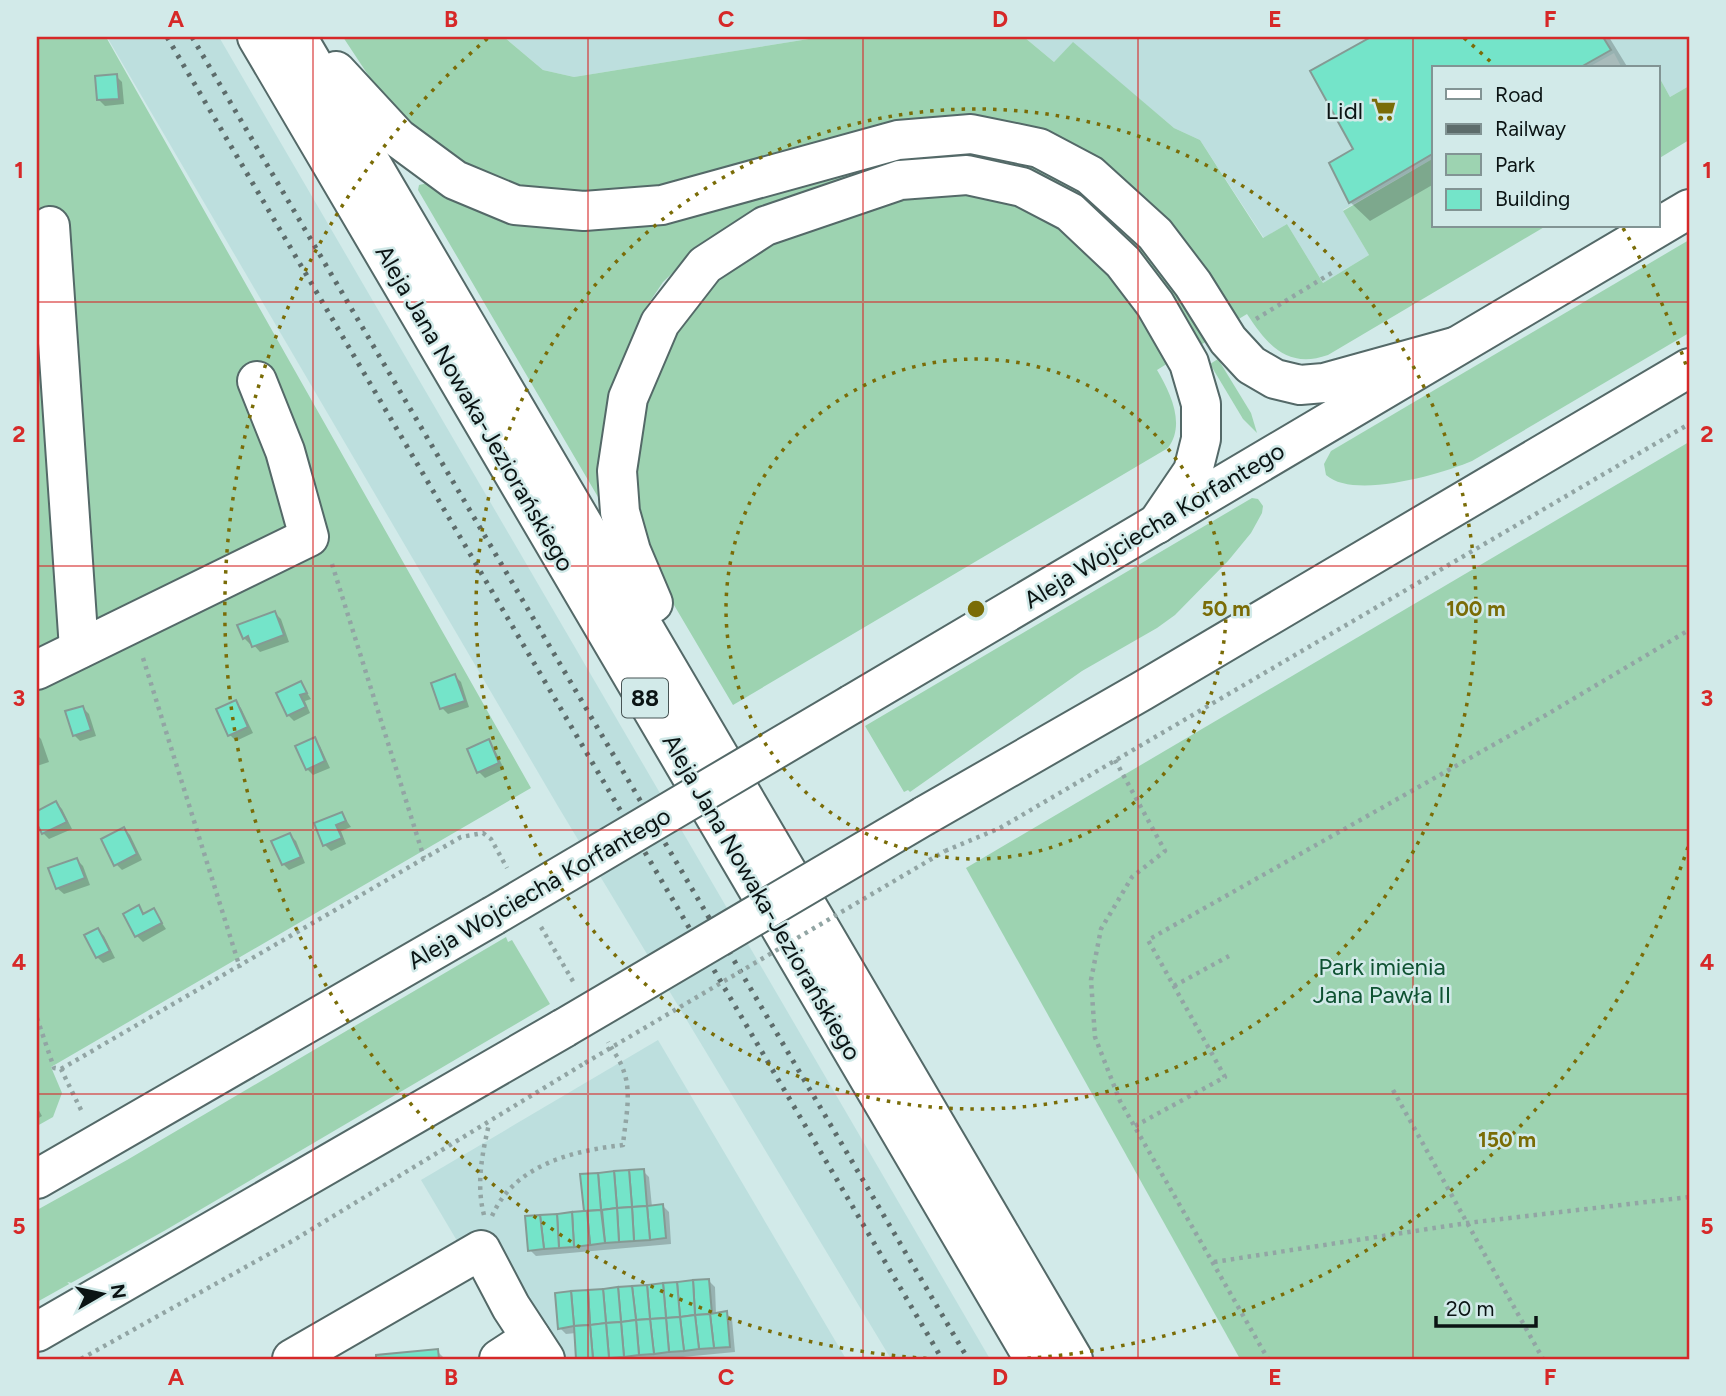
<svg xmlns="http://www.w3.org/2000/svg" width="1726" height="1396" viewBox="0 0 1726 1396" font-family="Figtree,sans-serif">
<rect width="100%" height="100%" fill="#d2eae9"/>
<g fill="#bddfde">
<polygon points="107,37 219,37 990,1359 891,1359 559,808"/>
<polygon points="504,37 821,37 574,77 543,70"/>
<polygon points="1024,37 1689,37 1689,86 1670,97 1658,75 1658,68 1622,68 1614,53 1587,68 1434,68 1434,158 1343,210 1369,255 1323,283 1287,224 1264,238 1200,140 1174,128 1073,43 1054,62"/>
<polygon points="658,1040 846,1359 527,1359 421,1180"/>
</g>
<g fill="#9dd3b1">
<polygon points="37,37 106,37 531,788 51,1067 62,1093 53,1117 37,1126"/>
<path d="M 343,37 L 504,37 L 543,70 L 574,77 L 821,37 L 1024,37 L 1054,62 L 1073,42 L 1174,128 L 1200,140 L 1263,238 L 1287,224 L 1323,283 L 1369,255 L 1343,211 L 1434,158 L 1434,226 L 1546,226 L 1328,355 C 1288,369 1268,346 1247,314 L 1232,323 L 1192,258 L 957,117 L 925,118 L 887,124 L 670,189 L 539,194 L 441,155 L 376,87 Z"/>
<polygon points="1658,75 1670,97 1689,86 1689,140 1658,159"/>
<path d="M 951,148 L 1044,167 L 1094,198 L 1163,270 L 1207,341 L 1199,346 L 1156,276 L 969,160 L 935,158 L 900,160 L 685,261 L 663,282 L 647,306 L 633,337 L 600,497 L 598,497 L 418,190 L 419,185 L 428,183 C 456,203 486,216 520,223 Z"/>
<path d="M 951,189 L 1038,209 L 1125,285 L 1173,360 L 1157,370 C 1170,392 1186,424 1168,448 L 733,705 L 661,583 L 641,534 L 634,475 L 638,434 L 656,367 L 707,282 L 763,246 L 877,201 Z"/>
<path d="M 1689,240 L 1689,333 L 1472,461 C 1441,474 1354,500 1326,475 L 1324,464 L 1331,451 Z"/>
<polygon points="1218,359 1251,413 1257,433 1243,419 1210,364"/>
<polygon points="1689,442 1689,1359 1240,1359 966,868"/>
<polygon points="1252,498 1258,499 1263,506 1262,513 1251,533 1228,561 1175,615 1157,628 1082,671 910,792 908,790 904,792 865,726"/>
<polygon points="506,937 508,942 512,940 550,1004 164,1231 37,1302 37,1210 127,1160"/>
</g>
<g fill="#0003">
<polygon points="1374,37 1609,37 1628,68 1434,68 1434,184 1370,221 1350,202 1356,150 1312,72"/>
<polygon points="116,76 122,82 124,104 105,106 99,100"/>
<polygon points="275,613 281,619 289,642 260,652 252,643 250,644 244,638"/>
<polygon points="455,676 461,682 469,707 448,714 442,708"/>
<polygon points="301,684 311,699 305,701 310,713 294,721 288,715"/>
<polygon points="235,702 241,708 253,733 236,741 230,735 218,710"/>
<polygon points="83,708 89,714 96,736 80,741 74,735"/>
<polygon points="37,735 41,739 49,762 37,766"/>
<polygon points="314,739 320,746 330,768 313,775 307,769"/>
<polygon points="488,742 494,748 504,769 485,778 479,772"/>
<polygon points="56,803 62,809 72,829 49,839 43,833 37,820 37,813"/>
<polygon points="342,814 351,827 341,831 346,844 331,851 325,845"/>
<polygon points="124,829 130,835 142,860 122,870 116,864"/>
<polygon points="290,835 296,841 305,863 289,870 283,864"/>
<polygon points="77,860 83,866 90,885 64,894 57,888"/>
<polygon points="138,907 145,914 153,910 166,929 143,942 137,936"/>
<polygon points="98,930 104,936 115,958 103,963 97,957"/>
<polygon points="37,1107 42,1116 37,1119"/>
<polygon points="643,1171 649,1177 652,1207 663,1206 669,1212 671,1244 536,1256 530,1250 586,1213 582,1176"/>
<polygon points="709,1281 715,1287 716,1314 726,1313 732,1319 735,1352 662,1359 578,1359 576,1333 566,1334 560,1328"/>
<polygon points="437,1351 445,1359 378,1359 378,1356"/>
</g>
<g fill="#74e4c9" stroke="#859a94" stroke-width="2">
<polygon points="1371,37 1603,37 1611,50 1579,68 1434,68 1434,153 1349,203 1329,163 1353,149 1310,71"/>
<polygon points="117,74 119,99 97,100 95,76"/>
<polygon points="275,611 284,635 252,647 248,636 243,639 237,625"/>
<polygon points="455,674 465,701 440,709 431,683"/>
<polygon points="301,681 307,693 300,695 306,707 287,716 276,693"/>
<polygon points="236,700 248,727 228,736 216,709"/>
<polygon points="83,706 91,730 73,736 65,711"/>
<polygon points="315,737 325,761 306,770 295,746"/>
<polygon points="489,739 499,763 477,773 467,749"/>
<polygon points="56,801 67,822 42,834 37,824 37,811"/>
<polygon points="342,812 346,821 336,825 342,838 323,846 314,823"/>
<polygon points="124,827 137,854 114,866 101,839"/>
<polygon points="290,833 301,857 282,865 271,841"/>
<polygon points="77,858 85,878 56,889 48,868"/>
<polygon points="139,905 143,914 154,908 162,923 135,937 123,914"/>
<polygon points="98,928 110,951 96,958 84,935"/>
<polygon points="644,1169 647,1206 632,1207 629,1170"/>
<polygon points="629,1170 632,1207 617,1208 614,1171"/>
<polygon points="614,1171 617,1208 601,1210 598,1173"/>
<polygon points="598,1173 601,1210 584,1211 580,1174"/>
<polygon points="663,1204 666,1238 650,1240 647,1206"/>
<polygon points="647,1206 650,1240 634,1241 632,1207"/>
<polygon points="632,1207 634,1241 619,1242 617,1208"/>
<polygon points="617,1208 619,1242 605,1243 602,1210"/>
<polygon points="601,1210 605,1243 590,1245 587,1211"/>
<polygon points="584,1211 587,1211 590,1245 574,1247 572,1212"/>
<polygon points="572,1212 574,1247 559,1248 557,1214"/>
<polygon points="557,1214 559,1248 544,1249 540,1215"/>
<polygon points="540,1215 544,1249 528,1251 525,1216"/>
<polygon points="709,1279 712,1314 695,1315 693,1280"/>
<polygon points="693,1280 695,1315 680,1317 677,1282"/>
<polygon points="677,1282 680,1317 666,1318 663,1283"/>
<polygon points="663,1283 666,1318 650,1319 647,1285"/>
<polygon points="647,1285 650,1319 636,1320 632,1286"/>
<polygon points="632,1286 636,1320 621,1322 618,1287"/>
<polygon points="618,1287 621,1322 606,1323 603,1289"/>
<polygon points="603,1289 606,1323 590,1325 588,1290"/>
<polygon points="588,1290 590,1325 574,1326 571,1291"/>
<polygon points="571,1291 574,1326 558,1329 555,1293"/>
<polygon points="727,1311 730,1347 714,1348 710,1314"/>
<polygon points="710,1314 714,1348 699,1349 695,1315"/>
<polygon points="695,1315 699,1349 684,1351 680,1317"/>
<polygon points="680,1317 684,1351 669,1352 666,1318"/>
<polygon points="666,1318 669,1352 654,1354 650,1319"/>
<polygon points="650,1319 654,1354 639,1355 636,1320"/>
<polygon points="636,1320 639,1355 624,1357 621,1322"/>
<polygon points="621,1322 624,1357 609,1358 606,1323"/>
<polygon points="606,1323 609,1358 593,1359 590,1325"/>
<polygon points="590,1325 593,1359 576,1359 574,1326"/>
<polygon points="438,1349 439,1359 376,1359 376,1355"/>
</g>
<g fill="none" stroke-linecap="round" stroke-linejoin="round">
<defs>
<g id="minor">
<polyline points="50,226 79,649"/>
<polyline points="37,670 309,537 285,451 257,381"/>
<polyline points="292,1359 481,1250 511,1307 545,1359"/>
<polyline points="499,1359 531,1338"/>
</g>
<g id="major">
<polyline points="257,37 1034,1359"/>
<polyline points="297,37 1073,1359"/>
<polyline points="336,71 398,138 455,180 515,205 584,211 662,205 898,140 971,134 1039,148 1090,175 1155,234 1193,284 1228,340 1251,365 1275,379 1300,385 1324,383 1454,347"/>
<polyline points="653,603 631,551 620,512 617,471 628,398 660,323 705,265 765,226 900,180 967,175 1022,187 1070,212 1123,262 1155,304 1189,363 1201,404 1201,439 1193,471 1157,524"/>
<polyline points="852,704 1689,209"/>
<polyline points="924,816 1142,691 1689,368"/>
<polyline points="37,1179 493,916"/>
<polyline points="37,1332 564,1028"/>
</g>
</defs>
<use href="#minor" stroke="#546968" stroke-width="42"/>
<use href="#major" stroke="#546968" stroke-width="42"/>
<g stroke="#92a5a4" stroke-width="4.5" stroke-dasharray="3.5 5" stroke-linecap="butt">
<polyline points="1256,319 1333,272"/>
<polyline points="332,564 424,858"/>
<polyline points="143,658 240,968"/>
<polyline points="1115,760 1165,851 1132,877 1101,929 1091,980 1095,1037 1120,1101 1268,1359"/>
<polyline points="945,851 1000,828 1689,424"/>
<polyline points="541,927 574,983"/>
<polyline points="1174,986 1229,956"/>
<polyline points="37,1018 54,1068 61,1069 82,1112"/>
<polyline points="61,1069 461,837 483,833 491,839 507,868"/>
<polyline points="1393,1090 1543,1359"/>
<polyline points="1135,1126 1225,1077 1148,940 1546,715 1689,630"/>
<path d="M 484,1215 C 476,1185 482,1154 489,1124"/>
<path d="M 492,1216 C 515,1164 573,1151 623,1145 C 625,1122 632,1094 624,1072 C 621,1061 613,1051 608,1042"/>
<polyline points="1214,1262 1467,1223 1689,1197"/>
<polyline points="81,1359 294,1240 585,1063"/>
</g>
<use href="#minor" stroke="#fff" stroke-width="38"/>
<use href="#major" stroke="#fff" stroke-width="38"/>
<g stroke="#5d6c6b" stroke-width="5" stroke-dasharray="3.5 7" stroke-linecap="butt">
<polyline points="167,37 942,1359"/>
<polyline points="192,37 968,1359"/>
</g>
<defs>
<g id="major-bridge">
<polyline points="493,916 852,704"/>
<polyline points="564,1028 924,816"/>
</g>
</defs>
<use href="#major-bridge" stroke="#546968" stroke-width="42" stroke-linecap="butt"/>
<polyline stroke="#92a5a4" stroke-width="4.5" stroke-dasharray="3.5 5" stroke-linecap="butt" points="585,1063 945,851"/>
<use href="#major-bridge" stroke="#fff" stroke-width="38"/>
</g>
<path fill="none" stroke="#d62828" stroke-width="2" stroke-opacity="0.55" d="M 313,37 L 313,1359M 588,37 L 588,1359M 863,37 L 863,1359M 1138,37 L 1138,1359M 1413,37 L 1413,1359M 37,302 L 1689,302M 37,566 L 1689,566M 37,830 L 1689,830M 37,1094 L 1689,1094"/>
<g fill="none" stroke="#7a6c07" stroke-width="3.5" stroke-dasharray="3.5 7">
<circle cx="976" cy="609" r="250"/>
<circle cx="976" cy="609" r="500"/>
<path d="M1688 847A751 751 0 0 1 1015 1359M937 1359A751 751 0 0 1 488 38M1464 38A751 751 0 0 1 1493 64M1623 228A751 751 0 0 1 1688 371"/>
</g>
<defs>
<symbol id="supermarket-bare" viewBox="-9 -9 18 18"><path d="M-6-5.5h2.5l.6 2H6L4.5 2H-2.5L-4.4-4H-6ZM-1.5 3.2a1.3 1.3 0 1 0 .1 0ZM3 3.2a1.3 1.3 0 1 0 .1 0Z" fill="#7a6c07" stroke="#d2eae9" stroke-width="2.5" paint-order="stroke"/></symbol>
</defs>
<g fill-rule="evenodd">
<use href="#supermarket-bare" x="1366" y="92" width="35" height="35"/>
</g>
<g text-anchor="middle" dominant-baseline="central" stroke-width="5" stroke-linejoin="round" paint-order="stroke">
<rect fill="#d2eae9" stroke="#475454" stroke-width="2" x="622" y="678.5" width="46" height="39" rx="5"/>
<g font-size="23" font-weight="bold" fill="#0b1414">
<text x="645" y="698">88</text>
</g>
<g font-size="24" fill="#0b1414" stroke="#d2eae9" text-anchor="end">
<text x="1363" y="110">Lidl</text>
</g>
<g font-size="24" fill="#0b1414" stroke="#d2eae9">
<text transform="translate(475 408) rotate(60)">Aleja Jana Nowaka-Jeziorańskiego</text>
<text transform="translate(1154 525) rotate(-31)">Aleja Wojciecha Korfantego</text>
<text transform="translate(539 888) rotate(-30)">Aleja Wojciecha Korfantego</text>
<text transform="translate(762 897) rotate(60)">Aleja Jana Nowaka-Jeziorańskiego</text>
</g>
<g font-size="24" fill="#0f5232" stroke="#d2eae9">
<text x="1382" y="966">Park imienia<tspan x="1382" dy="28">Jana Pawła II</tspan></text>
</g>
</g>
<circle cx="976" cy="609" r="10" fill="#7a6c07" stroke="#d2eae9" stroke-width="3.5"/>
<g font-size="21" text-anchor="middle" font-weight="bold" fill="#7a6c07" stroke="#d2eae9" stroke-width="5" stroke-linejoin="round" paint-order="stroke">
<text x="1226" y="616">50 m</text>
<text x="1476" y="616">100 m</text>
<text x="1507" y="1147">150 m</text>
</g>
<rect width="1726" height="1396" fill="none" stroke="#d2eae9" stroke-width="77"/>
<rect x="1432" y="66" width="228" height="161" fill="#d2eae9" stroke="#829494" stroke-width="2"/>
<rect x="1446" y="89" width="35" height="10" fill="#ffffff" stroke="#829494" stroke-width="2"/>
<text x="1495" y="102" font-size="21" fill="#0b1414">Road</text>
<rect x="1446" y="124" width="35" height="10" fill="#5d6c6b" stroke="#829494" stroke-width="2"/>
<text x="1495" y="136" font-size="21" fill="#0b1414">Railway</text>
<rect x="1446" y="154" width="35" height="21" fill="#9dd3b1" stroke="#829494" stroke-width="2"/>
<text x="1495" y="172" font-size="21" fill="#0b1414">Park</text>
<rect x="1446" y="189" width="35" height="21" fill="#74e4c9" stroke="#829494" stroke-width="2"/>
<text x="1495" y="206" font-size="21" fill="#0b1414">Building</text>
<g transform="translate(102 1294) rotate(81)" stroke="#d2eae9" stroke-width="5" paint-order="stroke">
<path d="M0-5L12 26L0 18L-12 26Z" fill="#0b1414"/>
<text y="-10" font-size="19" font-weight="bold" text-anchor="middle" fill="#0b1414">N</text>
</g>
<path d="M1436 1316v10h100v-10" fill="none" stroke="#0b1414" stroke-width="3.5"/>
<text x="1446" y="1316" font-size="21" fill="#0b1414" stroke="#d2eae9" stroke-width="5" paint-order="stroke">20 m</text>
<rect x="38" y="38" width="1650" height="1320" fill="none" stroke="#d62828" stroke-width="2.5"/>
<g font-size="23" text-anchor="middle" font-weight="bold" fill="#d62828">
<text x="176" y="27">A</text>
<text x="451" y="27">B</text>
<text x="726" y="27">C</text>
<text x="1000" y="27">D</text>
<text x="1275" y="27">E</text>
<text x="1550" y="27">F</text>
<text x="19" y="178">1</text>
<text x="1707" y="178">1</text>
<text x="19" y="442">2</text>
<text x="1707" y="442">2</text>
<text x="19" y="706">3</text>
<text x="1707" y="706">3</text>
<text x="19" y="970">4</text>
<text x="1707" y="970">4</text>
<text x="19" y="1234">5</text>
<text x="1707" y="1234">5</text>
<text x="176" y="1385">A</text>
<text x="451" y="1385">B</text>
<text x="726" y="1385">C</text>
<text x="1000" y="1385">D</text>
<text x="1275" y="1385">E</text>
<text x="1550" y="1385">F</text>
</g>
</svg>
